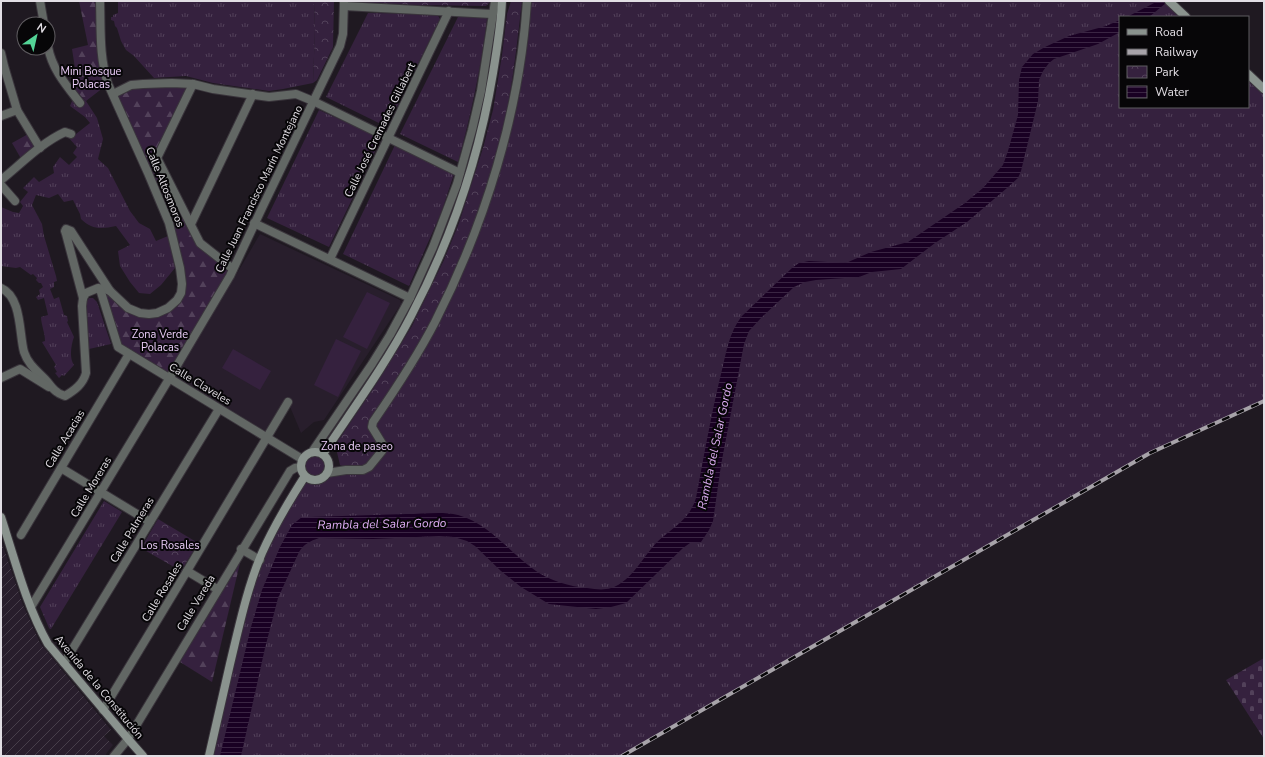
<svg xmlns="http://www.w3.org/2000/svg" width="1265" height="757" viewBox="0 0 1265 757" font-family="'Nunito Sans',sans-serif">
<defs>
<pattern id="industrial-furrows" width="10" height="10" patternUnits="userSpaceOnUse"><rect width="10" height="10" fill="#281e2c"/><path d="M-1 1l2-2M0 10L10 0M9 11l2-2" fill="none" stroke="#473e4a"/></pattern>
<pattern id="grass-tufts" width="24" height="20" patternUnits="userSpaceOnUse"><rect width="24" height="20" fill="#35213e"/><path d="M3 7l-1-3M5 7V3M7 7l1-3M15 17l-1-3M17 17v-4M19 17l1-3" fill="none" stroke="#52415a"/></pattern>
<pattern id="forest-firs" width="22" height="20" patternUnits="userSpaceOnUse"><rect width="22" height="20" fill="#35213e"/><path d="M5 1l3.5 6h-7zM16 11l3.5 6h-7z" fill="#52415a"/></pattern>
<pattern id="cemetery-stones" width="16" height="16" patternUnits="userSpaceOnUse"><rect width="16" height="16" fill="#35213e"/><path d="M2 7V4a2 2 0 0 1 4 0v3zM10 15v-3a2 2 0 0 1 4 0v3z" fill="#52415a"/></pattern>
<pattern id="park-crowns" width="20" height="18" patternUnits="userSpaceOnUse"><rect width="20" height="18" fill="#35213e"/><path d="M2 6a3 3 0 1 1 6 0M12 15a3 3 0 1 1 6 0" fill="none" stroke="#52415a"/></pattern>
<pattern id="water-rules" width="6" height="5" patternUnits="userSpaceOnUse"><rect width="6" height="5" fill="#190023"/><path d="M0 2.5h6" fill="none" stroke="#3a2543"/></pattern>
</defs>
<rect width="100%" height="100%" fill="#1f1921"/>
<polygon fill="#281e2c" points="260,234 400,300 401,304 324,420 314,422 301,433 288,402 266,438 169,379 232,271 235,277"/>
<polygon fill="url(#industrial-furrows)" points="1,540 23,605 40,643 111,730 104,736 113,745 104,756 1,756"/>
<g fill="url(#grass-tufts)">
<polygon points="118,1 314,1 315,29 313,83 283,89 269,91 213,83 186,76 154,78 134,56 126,50 121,41 117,28 115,26 114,21 111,20 111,17 113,17 113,15 118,13"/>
<polygon points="526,1 1169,1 1186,17 1120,17 1120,107 1248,107 1248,74 1264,89 1264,401 1145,456 622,756 211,756 245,603 265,547 295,491 308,478 317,480 321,479 327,473 363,470 382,451 372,427 417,353 461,267 508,122"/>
<polygon points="368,13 437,14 440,19 387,127 326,97"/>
<path d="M 459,15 L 484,16 L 487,19 C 481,67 471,115 458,162 L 400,134 Z"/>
<path d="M 76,91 L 86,101 L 97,118 L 103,139 L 98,159 L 108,168 L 130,211 L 139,223 L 150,229 L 156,241 L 168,236 L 175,268 L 161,285 L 150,294 L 139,293 L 130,282 L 120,266 L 118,251 L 130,245 L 116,226 C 102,229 92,230 81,219 L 80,214 L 73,200 L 64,202 L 58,194 L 49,198 L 36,195 L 32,205 L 42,224 L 44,236 L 56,276 L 57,281 L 54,282 L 54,287 L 50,289 L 54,299 L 59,297 L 64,315 L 67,316 L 68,321 L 67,322 L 74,337 C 71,345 69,358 74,365 L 64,376 L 62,375 L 59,378 L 55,373 L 57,372 L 54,367 L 56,365 L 42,342 L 45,341 C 45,333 41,324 41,317 L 48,315 L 44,298 L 38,300 L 36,297 L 40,294 L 39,290 L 43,287 L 41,283 L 39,283 L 36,280 L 37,278 L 33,274 L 31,275 L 20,267 L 16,268 L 1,266 L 1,207 L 13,212 L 19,213 L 23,206 L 20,202 L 28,192 L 23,188 L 34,177 L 39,182 L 54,173 L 53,167 L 60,157 L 69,165 L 77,157 L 73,153 L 77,147 L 67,136 L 76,134 L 90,123 L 85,117 L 70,106 Z"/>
<polygon points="319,110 372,134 379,138 380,141 329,247 267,218"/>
<polygon points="395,145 454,174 441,213 409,286 343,254"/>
<polygon points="89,298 93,298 97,302 111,344 89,349 85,304"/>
<circle cx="315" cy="466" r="12"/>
<polygon points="104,501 122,512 51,629 50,629 49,628 40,607"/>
</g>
<g fill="url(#forest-firs)">
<polygon points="79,1 100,1 108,84 86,101 76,91 75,68 72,49 88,45"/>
<polygon points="193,84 157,156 200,243 233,269 169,379 118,347 100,289 128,308 157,313 181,293 169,223 113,94 123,89"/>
<polygon points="30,133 40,148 23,162 12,143"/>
<polygon points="239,563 240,563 212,682 180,662"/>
</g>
<polygon fill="url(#cemetery-stones)" points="1264,658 1264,739 1226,680"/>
<g fill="url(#park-crowns)">
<polygon points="314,1 334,1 333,47 317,80 313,83 315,29"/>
<polygon points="351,1 491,1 486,6 356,4"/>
<path d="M 511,1 L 522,1 C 516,52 511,103 497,153 C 482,211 459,268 431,321 C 412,358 390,393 369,428 L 377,443 L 378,448 L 365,466 L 343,466 L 340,465 L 336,448 L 338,441 L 375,386 L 412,326 L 444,260 L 459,223 L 483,148 L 493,110 L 502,55 L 507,14 Z"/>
<polygon points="145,342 161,342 163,355 142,352"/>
<polygon points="158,519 198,543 181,571 141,548"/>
</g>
<g fill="#35213e">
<polygon points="367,292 390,303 367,349 343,337"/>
<polygon points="336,339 361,351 338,397 314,385"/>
<polygon points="233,349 271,371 260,390 222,368"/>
</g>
<g fill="url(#water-rules)">
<polygon points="1158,1 1164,1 1166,3 1149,17 1127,17"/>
<path d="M 1120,20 L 1120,32 L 1098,44 L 1054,59 L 1049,63 L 1043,71 L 1039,80 L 1038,101 L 1021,171 L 1018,178 L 1007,188 L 967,222 L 935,243 L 901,269 L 872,272 L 859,277 L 816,280 L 805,282 L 794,287 L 761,318 L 749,331 L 744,344 L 721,465 L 713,521 L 709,530 L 701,542 L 690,543 L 683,548 L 626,603 L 611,607 L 596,609 L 549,604 L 521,587 L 501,571 L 475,546 L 467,541 L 454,537 L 439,536 L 373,539 L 319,538 C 310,541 304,544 299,552 L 278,598 L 265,648 L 241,756 L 220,756 L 251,627 L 262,590 L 280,547 L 292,525 L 302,517 L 310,517 C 342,516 374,515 406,514 C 423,514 442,511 458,515 C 490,524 509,552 536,571 C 548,580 571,587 587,588 C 600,590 610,591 621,583 C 634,574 642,560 651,549 C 667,529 688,524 696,498 C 704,456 711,415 721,374 C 726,354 729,332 742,316 L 792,268 L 799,263 L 809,261 L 846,263 L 871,252 L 908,242 L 965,203 L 983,188 L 1003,165 L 1008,151 L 1018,115 L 1019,80 L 1022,67 L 1033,54 L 1045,47 L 1069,36 L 1106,26 Z"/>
</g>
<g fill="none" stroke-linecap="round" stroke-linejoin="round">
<defs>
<g id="minor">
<polyline points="40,1 44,24"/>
<polyline points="344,6 492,14"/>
<path d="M 48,47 C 52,69 66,85 80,103"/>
<polyline points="1,53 4,66 17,110 40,148"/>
<polyline points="193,84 157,158 200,243 233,269"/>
<polyline points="113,94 131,85 143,84 172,83 193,84 213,89 269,97 296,94 313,101 460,173"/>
<polyline points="1,116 17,110"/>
<path d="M 1,180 C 21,164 41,143 65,132 L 71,134"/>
<polyline points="1,185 15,201"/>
<polyline points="254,223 410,298"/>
<polyline points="191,224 253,94"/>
<polyline points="330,259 449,11"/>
<path d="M 1,288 C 22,297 19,334 24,352 C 28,364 36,370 45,379 C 49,383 52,389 57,392 C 59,394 63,395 65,396 C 75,390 83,384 86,373 L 82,306 L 83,298 L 86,293 L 98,288 L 105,289 L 110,291 L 128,308 L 140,313 L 149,314 L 157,313 L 168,308 L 177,300 L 181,293 L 182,284 L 180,268 L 169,223 L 148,173 L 108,84 C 99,56 101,30 100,1"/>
<polyline points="100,289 118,347 302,459"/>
<polyline points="83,298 66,234 65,231 66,229 71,231 110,291"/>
<polyline points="1,378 20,369 49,387"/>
<polyline points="312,452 372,364 390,335 410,298 433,247 457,184 472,130 481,91 495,1"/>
<polyline points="61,468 150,522"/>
<path d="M 327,473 L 346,470 L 363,470 L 369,467 L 382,451 L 383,445 L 372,427 L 373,422 C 395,390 417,357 435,322 C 485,224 520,111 527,1"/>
<polyline points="21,535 129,354"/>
<polyline points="241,549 260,560"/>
<polyline points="187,571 217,589"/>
<polyline points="31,607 169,379 230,276 262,208 340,46 343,34 344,1"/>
<polyline points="64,663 219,409"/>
<polyline points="103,710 187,571 288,402"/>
<polyline points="114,756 128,739 290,471 295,468 301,467"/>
</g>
<g id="secondary">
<polyline points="1169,1 1186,17"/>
<polyline points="1248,74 1264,89"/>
<circle cx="315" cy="466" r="14"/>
<path d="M 323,454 C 353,409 386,364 411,316 C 451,240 479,158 493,73 C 497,49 501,25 502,1"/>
<path d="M 1,517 C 15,560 26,605 48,644 L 128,739 L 143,756"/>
<path d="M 209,756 C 216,725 223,695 230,664 C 239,627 247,588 262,553 C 274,526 289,501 305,476"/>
</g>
</defs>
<use href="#minor" stroke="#3a353c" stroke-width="10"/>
<use href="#secondary" stroke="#3a353c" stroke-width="10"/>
<use href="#minor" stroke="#626764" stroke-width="8"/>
<use href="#secondary" stroke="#8a938e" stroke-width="8"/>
<defs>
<polyline id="rail" points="622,756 1150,453 1264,401"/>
</defs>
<use href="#rail" stroke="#a7a3a9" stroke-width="4"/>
<use href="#rail" stroke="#070608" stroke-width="2.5" stroke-dasharray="8" stroke-linecap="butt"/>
</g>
<g text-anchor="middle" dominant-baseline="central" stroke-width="4" stroke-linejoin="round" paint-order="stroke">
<g font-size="11" fill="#ebcdf8" stroke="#070608">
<text x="91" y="71">Mini Bosque<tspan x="91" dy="13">Polacas</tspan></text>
<text x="160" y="334">Zona Verde<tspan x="160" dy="13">Polacas</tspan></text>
<text x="357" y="446">Zona de paseo</text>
<text x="170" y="545">Los Rosales</text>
</g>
<g font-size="11" fill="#e2dee4" stroke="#070608">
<text transform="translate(380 130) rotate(-64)">Calle José Cremades Gillabert</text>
<text transform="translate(165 187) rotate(68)">Calle Altosmoros</text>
<text transform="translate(259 189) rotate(-64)">Calle Juan Francisco Marín Montejano</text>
<text transform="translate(200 384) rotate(31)">Calle Claveles</text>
<text transform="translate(65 439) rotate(-59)">Calle Acacias</text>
<text transform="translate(91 487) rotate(-59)">Calle Moreras</text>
<text transform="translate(132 530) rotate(-59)">Calle Palmeras</text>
<text transform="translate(162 592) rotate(-59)">Calle Rosales</text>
<text transform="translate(196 603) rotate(-59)">Calle Vereda</text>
<text transform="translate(99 687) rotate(50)">Avenida de la Constitución</text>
</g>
<g font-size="12" font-style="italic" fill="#ddacf2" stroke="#070608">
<text transform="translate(715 446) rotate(-78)">Rambla del Salar Gordo</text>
<text transform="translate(382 524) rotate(-1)">Rambla del Salar Gordo</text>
</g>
</g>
<rect width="1265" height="757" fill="none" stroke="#e2dee4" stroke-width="4"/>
<rect x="1119" y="16" width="130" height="92" fill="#070608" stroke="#5f5c60"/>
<rect x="1127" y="29" width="20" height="6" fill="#8a938e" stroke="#5f5c60"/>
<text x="1155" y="36" font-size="12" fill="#e2dee4">Road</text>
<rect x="1127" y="49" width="20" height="6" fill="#a7a3a9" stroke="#5f5c60"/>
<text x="1155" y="56" font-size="12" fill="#e2dee4">Railway</text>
<rect x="1127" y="66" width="20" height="12" fill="url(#park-crowns)" stroke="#5f5c60"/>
<text x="1155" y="76" font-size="12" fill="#e2dee4">Park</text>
<rect x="1127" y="86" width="20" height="12" fill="url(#water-rules)" stroke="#5f5c60"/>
<text x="1155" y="96" font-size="12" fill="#e2dee4">Water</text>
<g transform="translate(36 36) rotate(34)"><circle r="19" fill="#070608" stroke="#5f5c60"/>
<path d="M0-3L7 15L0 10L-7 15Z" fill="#53d396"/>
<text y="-6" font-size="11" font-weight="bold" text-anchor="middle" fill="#e2dee4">N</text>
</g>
</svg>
